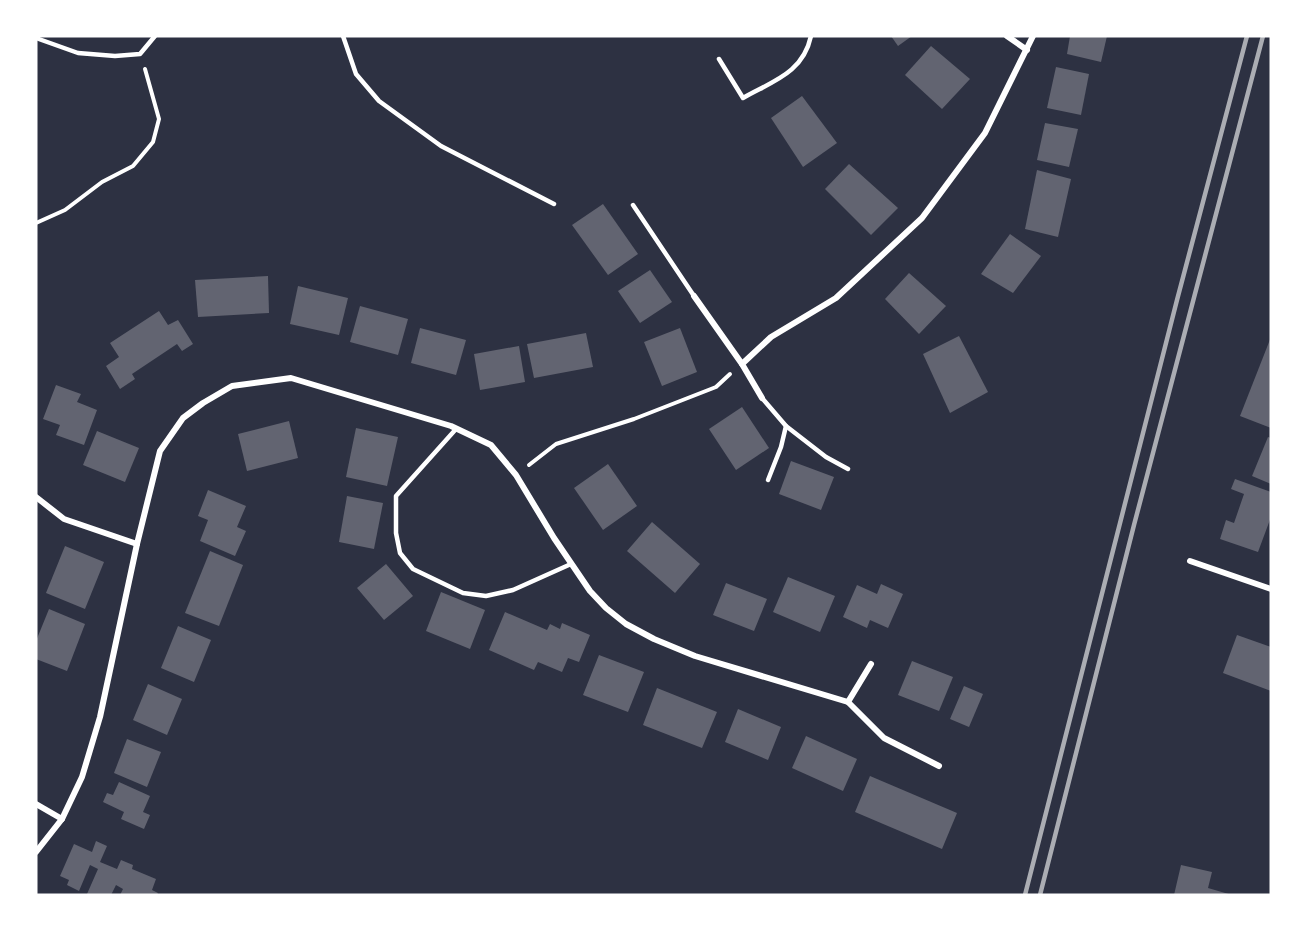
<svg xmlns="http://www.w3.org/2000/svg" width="1307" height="931" viewBox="0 0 1307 931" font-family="Poppins,sans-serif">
<rect width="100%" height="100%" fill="#2d3142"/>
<g fill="#626471">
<polygon points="891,36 912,36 898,46"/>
<polygon points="1070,36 1107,36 1101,62 1067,54"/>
<polygon points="931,46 970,79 942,109 905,75"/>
<polygon points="1056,67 1089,74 1081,115 1047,108"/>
<polygon points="802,96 837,143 803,167 771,118"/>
<polygon points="1045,123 1078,129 1069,167 1037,160"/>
<polygon points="849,164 898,208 871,235 825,189"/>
<polygon points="1037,170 1071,179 1058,237 1025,229"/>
<polygon points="603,204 638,254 608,275 572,225"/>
<polygon points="1010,234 1041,256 1013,293 981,274"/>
<polygon points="650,270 672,302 640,323 618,291"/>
<polygon points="909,273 946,306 919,334 885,299"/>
<polygon points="268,276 269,313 198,317 195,280"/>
<polygon points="298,286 348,298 339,335 290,324"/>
<polygon points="360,306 408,319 398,355 350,342"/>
<polygon points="159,311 168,325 178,320 193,344 182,351 177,344 132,374 135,379 120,389 106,366 119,357 110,343"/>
<polygon points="420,328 466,340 456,375 411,363"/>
<polygon points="680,328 697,372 662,386 644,342"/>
<polygon points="586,333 593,367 534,378 527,344"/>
<polygon points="959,336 988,392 950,413 923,354"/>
<polygon points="1271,337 1271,428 1240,416"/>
<polygon points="519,346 525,382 480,390 474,354"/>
<polygon points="56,385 81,394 77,402 97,410 84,445 56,435 60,425 43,419"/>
<polygon points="742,407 769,448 736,470 709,429"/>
<polygon points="289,421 298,458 247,471 238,434"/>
<polygon points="356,428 398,437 387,486 346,477"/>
<polygon points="97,431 139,448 125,482 83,465"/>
<polygon points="1268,437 1271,438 1271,484 1252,476"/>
<polygon points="791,461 834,477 821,510 779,494"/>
<polygon points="608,464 637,506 603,530 574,488"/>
<polygon points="1235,479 1271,492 1271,517 1258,552 1220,539 1226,520 1234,523 1244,494 1231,489"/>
<polygon points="208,490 246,506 237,527 246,531 235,556 200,541 208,520 198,516"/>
<polygon points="347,496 383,503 374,549 339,542"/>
<polygon points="652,522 700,564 675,593 627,551"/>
<polygon points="65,546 104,562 85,609 46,593"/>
<polygon points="210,551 243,565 219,626 185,613"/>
<polygon points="386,564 413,596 384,620 357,588"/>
<polygon points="788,577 835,596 820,632 773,612"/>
<polygon points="726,583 767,599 754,631 713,615"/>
<polygon points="881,584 903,594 888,628 870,620 867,628 843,617 857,585 877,594"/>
<polygon points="441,592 485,610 470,649 426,631"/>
<polygon points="49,609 85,624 67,671 36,659 36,641"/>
<polygon points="505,612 547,630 550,624 560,629 562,623 590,635 579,662 568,658 562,672 538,662 534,670 489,650"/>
<polygon points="178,626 211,640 194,682 161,668"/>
<polygon points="1237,635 1271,647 1271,691 1223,673"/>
<polygon points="599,655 644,672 628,712 583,695"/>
<polygon points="912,661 953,677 939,711 898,695"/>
<polygon points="148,684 182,699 167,735 133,720"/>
<polygon points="964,686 983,694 969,727 950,719"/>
<polygon points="657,688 717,712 702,748 643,725"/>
<polygon points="738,709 781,727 768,760 725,742"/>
<polygon points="806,736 857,759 843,791 792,768"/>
<polygon points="127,739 161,752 147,787 114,773"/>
<polygon points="870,776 957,813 942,849 855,812"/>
<polygon points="119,782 150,796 143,812 150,815 144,829 121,819 124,812 103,802 107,793 113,795"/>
<polygon points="96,841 107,846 100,862 117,869 121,860 133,865 132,869 156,879 152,890 158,893 157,895 120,895 123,889 116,885 111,895 87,894 98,869 90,865 79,891 67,885 69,880 60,876 74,844 92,852"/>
<polygon points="1181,865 1212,872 1208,888 1232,895 1174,895"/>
</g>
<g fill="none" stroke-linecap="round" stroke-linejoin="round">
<g stroke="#fff" stroke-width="4">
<polyline points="36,223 65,210 102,182 133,166 153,142 159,119 145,69"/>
<polyline points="529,465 556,444 634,419 716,387 730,374"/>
</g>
<g stroke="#fff" stroke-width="4.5">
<polyline points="343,36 356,74 379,101 441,146 554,204"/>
<polyline points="36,38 78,53 115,56 140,54 155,36"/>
<path d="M 719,59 L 743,98 C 773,81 803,73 811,36"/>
<polyline points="633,205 694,296"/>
<polyline points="762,398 786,426 826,457 848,469"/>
<polyline points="456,429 396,496 396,533 400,553 413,569 463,593 486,596 513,590 571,564"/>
<polyline points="768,480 781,447 786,426"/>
</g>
<g stroke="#fff" stroke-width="6">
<polyline points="1007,36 1027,50"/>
<polyline points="694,296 742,364"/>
<polyline points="762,398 742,364 771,337 836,298 922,218 985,133 1033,36"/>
<polyline points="36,497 64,519 137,544"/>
<polyline points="1190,561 1271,589"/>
<polyline points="848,702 871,664"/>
<polyline points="36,804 62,819"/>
<polyline points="36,852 62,819 82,777 100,717 137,544 160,451 183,418 203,403 232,386 291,378 451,426 491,445 516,475 554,538 590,591 606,608 626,624 654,639 695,656 848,702 884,738 939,766"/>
</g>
<g stroke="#abadb3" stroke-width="4.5">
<polyline points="1025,895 1177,300 1247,36"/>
<polyline points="1040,895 1134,525 1263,36"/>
</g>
</g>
<rect width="1307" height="931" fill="none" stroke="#ffffff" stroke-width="75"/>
</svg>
